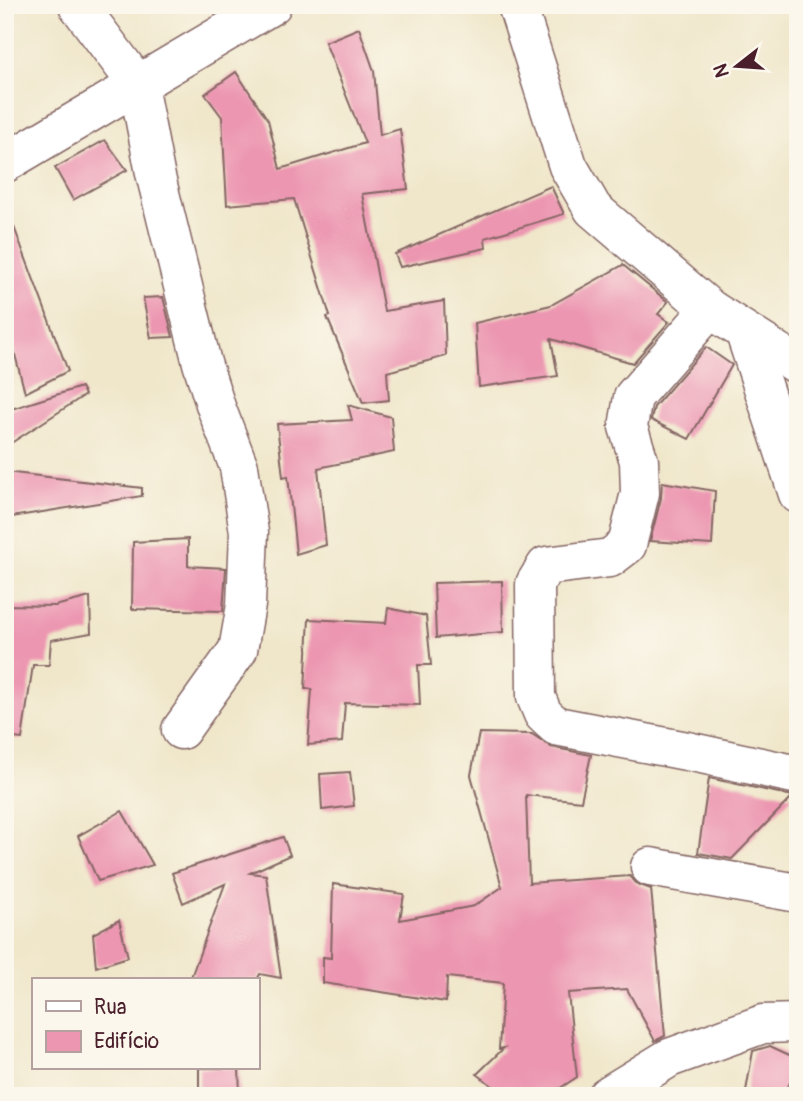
<svg xmlns="http://www.w3.org/2000/svg" width="803" height="1101" viewBox="0 0 803 1101" font-family="Pangolin,sans-serif">
<rect width="100%" height="100%" fill="#fbf7ec"/>
<filter id="ink" filterUnits="userSpaceOnUse"><feTurbulence type="fractalNoise" baseFrequency=".0143" numOctaves="2"/><feDisplacementMap in="SourceGraphic" scale="14" xChannelSelector="R" yChannelSelector="G"/><feConvolveMatrix kernelMatrix="1 2 1 2 8 2 1 2 1" color-interpolation-filters="sRGB"/></filter>
<filter id="wash" filterUnits="userSpaceOnUse"><feTurbulence type="fractalNoise" baseFrequency=".00686" numOctaves="4" result="noise"/><feDisplacementMap in="SourceGraphic" scale="28" xChannelSelector="R" yChannelSelector="G"/><feGaussianBlur stdDeviation="1.57" result="paint"/><feColorMatrix in="noise" values="0 0 0 0 0 0 0 0 0 0 0 0 0 0 0 0 0 1.4 0 .05"/><feComposite in="paint" operator="in"/></filter>
<g filter="url(#wash)">
<rect width="100%" height="100%" fill="#f0e7cb"/>
<g id="blocks">
<g fill="#ec96b1">
<polygon points="359,28 374,71 380,135 400,129 408,189 362,194 384,311 444,301 446,356 387,372 389,400 363,403 327,317 330,316 294,199 227,205 222,117 205,94 236,72 268,120 280,169 365,143 325,42"/>
<polygon points="105,140 127,170 73,200 55,168"/>
<polygon points="551,186 564,214 485,238 486,248 400,267 395,254"/>
<polygon points="8,211 68,371 25,393 5,316 5,212"/>
<polygon points="623,265 668,302 658,314 669,322 633,363 551,339 558,376 479,387 475,323 551,305"/>
<polygon points="163,297 173,337 151,338 143,298"/>
<polygon points="706,347 732,365 689,439 651,420 654,407"/>
<polygon points="81,387 85,395 5,447 5,411"/>
<polygon points="348,405 391,417 394,452 318,468 326,545 296,554 288,476 283,477 277,424 352,420"/>
<polygon points="5,472 142,488 142,496 5,518"/>
<polygon points="662,482 715,491 712,545 650,541 661,498"/>
<polygon points="188,539 188,566 226,568 223,611 132,609 133,542"/>
<polygon points="502,581 503,632 436,638 434,583"/>
<polygon points="90,597 91,633 51,640 49,665 33,665 22,739 5,737 5,605 55,606"/>
<polygon points="388,608 426,616 431,665 418,665 420,705 345,703 342,742 308,745 312,689 305,689 309,619 386,623"/>
<polygon points="479,733 532,734 551,747 591,755 581,801 526,795 529,883 630,876 637,884 651,889 665,1036 655,1041 627,989 568,993 577,1077 548,1096 506,1096 477,1074 504,1048 499,1049 503,983 447,977 446,1002 323,983 323,957 331,958 333,884 404,894 400,920 474,906 502,887 471,775"/>
<polygon points="350,772 354,806 322,810 320,774"/>
<polygon points="709,778 793,796 732,859 698,853"/>
<polygon points="122,811 153,865 98,881 78,836"/>
<polygon points="283,837 290,855 250,873 266,875 281,978 260,974 257,980 190,980 225,884 183,903 172,873"/>
<polygon points="119,920 128,957 96,967 93,934"/>
<polygon points="770,1046 798,1059 798,1068 783,1096 761,1096 746,1091 753,1051"/>
<polygon points="199,1068 239,1068 240,1096 199,1096"/>
</g>
</g>
</g>
<g filter="url(#ink)">
<use href="#blocks" fill-opacity="0" stroke="#846563" stroke-width="2"/>
<g fill="none" stroke-linecap="round" stroke-linejoin="round">
<defs>
<g id="street">
<polyline points="78,5 138,85 155,173 202,363 216,407 239,467 249,532 246,605 238,650 181,730"/>
<polyline points="517,5 568,166 593,209 710,309 798,365"/>
<polyline points="5,163 272,5"/>
<polyline points="710,309 633,397 628,427 639,461 640,493 627,545 610,558 546,566 535,584 536,697 543,714 556,726 692,752 798,775"/>
<polyline points="745,333 798,494"/>
<polyline points="650,867 798,893"/>
<polyline points="607,1096 669,1058 763,1024 798,1023"/>
</g>
</defs>
<use href="#street" stroke="#846563" stroke-width="41"/>
<use href="#street" stroke="#fff" stroke-width="38"/>
</g>
</g>
<rect width="803" height="1101" fill="none" stroke="#fbf7ec" stroke-width="28"/>
<rect x="32" y="978" width="228" height="91" fill="#fbf7ec" stroke="#b4a19f" stroke-width="2"/>
<rect x="46" y="1001" width="35" height="10" fill="#ffffff" stroke="#b4a19f" stroke-width="2"/>
<text x="94" y="1014" font-size="21" fill="#4a1f2b">Rua</text>
<rect x="46" y="1031" width="35" height="21" fill="#ec96b1" stroke="#b4a19f" stroke-width="2"/>
<text x="94" y="1048" font-size="21" fill="#4a1f2b">Edifício</text>
<g transform="translate(737 66) rotate(253)" stroke="#fbf7ec" stroke-width="5" paint-order="stroke">
<path d="M0-5L12 26L0 18L-12 26Z" fill="#4a1f2b"/>
<text y="-10" font-size="19" font-weight="bold" text-anchor="middle" fill="#4a1f2b">N</text>
</g>
</svg>
